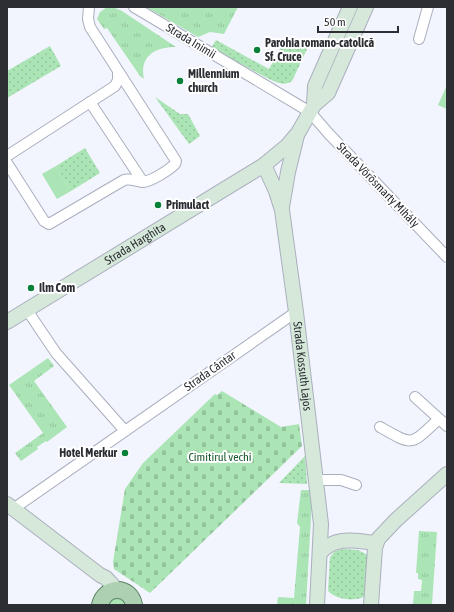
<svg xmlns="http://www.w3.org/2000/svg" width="454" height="612" viewBox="0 0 454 612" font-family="'Asap Condensed',sans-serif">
<defs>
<pattern id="grass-tufts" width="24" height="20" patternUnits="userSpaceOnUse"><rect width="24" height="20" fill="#abe4b5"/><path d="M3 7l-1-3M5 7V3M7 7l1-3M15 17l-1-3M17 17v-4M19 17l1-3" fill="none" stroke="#93c49c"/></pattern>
<pattern id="cemetery-stones" width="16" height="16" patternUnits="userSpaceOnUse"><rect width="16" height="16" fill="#abe4b5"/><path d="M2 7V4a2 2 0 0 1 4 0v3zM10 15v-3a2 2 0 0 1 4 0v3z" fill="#93c49c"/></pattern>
<pattern id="park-dots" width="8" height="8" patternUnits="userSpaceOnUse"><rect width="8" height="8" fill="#abe4b5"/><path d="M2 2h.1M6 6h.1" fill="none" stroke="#93c49c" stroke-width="1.8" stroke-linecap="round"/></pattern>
</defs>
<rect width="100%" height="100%" fill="#f2f5fe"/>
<g fill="url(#grass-tufts)">
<path d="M 107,7 L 113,7 L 122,11 L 176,47 C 155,47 139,56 144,79 L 140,76 L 107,28 L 104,29 L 97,19 L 100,12 Z"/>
<polygon points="146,7 238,7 224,34 210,32 198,37"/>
<polygon points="48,358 54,366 34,381 67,427 47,442 46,441 37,447 38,449 21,461 15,453 43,433 9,385"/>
<polygon points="301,490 311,490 312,501 306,605 277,605 278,597 294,598 300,527 297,523"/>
<polygon points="419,531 437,532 432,604 437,605 413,605 414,591 421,591 422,580 418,579 418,573 416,573"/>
<polygon points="118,598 123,601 125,605 108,605 112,599"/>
</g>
<polygon fill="url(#cemetery-stones)" points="222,391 281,427 299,424 302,446 150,593 114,569 113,562 125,489 143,463 215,394 217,395"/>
<g fill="url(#park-dots)">
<path d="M 287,36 L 309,45 L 292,81 C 285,86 278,83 271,80 L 211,48 L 216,40 L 269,69 Z"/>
<polygon points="50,46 61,66 7,98 7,71"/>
<polygon points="155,97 180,114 188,114 200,136 189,144"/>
<polygon points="85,148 100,173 71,191 56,166"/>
<polygon points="305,456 307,484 279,483"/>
<path d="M 344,549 L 358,550 L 368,555 L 367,594 C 359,603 336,600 328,591 L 330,557 L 335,551 Z"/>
</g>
<g fill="#abe4b5">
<polygon points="447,85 447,109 438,105"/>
<polygon points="56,166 71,191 57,199 42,174"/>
</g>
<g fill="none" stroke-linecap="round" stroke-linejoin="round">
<defs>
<g id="street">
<polyline points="134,7 310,112 329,134 447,257"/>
<polyline points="419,39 428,7"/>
<polyline points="90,102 143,182"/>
<polyline points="7,156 115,86 118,80 118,72"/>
<path d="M 7,163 L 44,221 L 49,224 L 124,180 C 131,178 137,182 143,182 C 152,181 169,170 175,164 L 176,161 L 90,27 L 88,19 L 89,7"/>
<polyline points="27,310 56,353 125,431"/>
<polyline points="415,397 447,426"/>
<path d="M 380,427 C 415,447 410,445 439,419"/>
<polyline points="316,480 341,480 356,485"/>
<polyline points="13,509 296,312"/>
</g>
<g id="secondary">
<polyline points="314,105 315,86 350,7"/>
<path id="s1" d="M 264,165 L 276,191 L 282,210 L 296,312 L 321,524 L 317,605"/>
<polyline points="282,207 288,172 297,135"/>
<path id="s2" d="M 7,322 L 264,165 L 287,146 L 298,133 L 314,105 L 328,93 L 366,7"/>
<polyline points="7,504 100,575 106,578 117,590"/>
<path d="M 320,553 C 336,535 355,541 376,543"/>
<polyline points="371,605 375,548 378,539 396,520 447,474"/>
</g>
<path id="primary" d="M 100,605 C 105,585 130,585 134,605"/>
</defs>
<use href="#street" stroke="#aaafbe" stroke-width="12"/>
<use href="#secondary" stroke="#aaafbe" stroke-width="16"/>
<use href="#primary" stroke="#5c8366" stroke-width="18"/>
<use href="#street" stroke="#fff" stroke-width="10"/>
<use href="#secondary" stroke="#d6e8d9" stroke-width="14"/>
<use href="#primary" stroke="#add0b3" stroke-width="16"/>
</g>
<g fill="#078039" stroke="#fff" stroke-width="1.5">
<circle cx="257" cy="50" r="4"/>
<circle cx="180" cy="81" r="4"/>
<circle cx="158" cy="205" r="4"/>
<circle cx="31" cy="288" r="4"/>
<circle cx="125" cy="453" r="4"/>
</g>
<g text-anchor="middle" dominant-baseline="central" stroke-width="4" stroke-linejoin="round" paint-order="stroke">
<g font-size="12" fill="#2c2e34" stroke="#fff">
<text transform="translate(191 41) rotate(31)">Strada Inimii</text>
<text transform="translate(378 185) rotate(46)">Strada Vörösmarty Mihály</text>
<text stroke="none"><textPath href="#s2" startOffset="150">Strada Harghita</textPath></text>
<text stroke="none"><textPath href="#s1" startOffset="206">Strada Kossuth Lajos</textPath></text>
<text transform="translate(210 371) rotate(-35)">Strada Cântar</text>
</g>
<g font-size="12" font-weight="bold" fill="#2c2e34" stroke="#fff" text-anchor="start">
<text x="265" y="43">Parohia romano-catolică<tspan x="265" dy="14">Sf. Cruce</tspan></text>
<text x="188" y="74">Millennium<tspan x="188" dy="14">church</tspan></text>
<text x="166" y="205">Primulact</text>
<text x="39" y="288">Ilm Com</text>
<text x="117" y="453" text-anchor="end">Hotel Merkur</text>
</g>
<g font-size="12" fill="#1a572c" stroke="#fff">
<text x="220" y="457">Cimitirul vechi</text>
</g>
</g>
<rect width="454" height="612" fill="none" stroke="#2c2e34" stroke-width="16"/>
<path d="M318 26v6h80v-6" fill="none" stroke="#2c2e34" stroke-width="2"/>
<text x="324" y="26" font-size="12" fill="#2c2e34" stroke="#ffffff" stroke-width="3" paint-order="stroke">50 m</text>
</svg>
